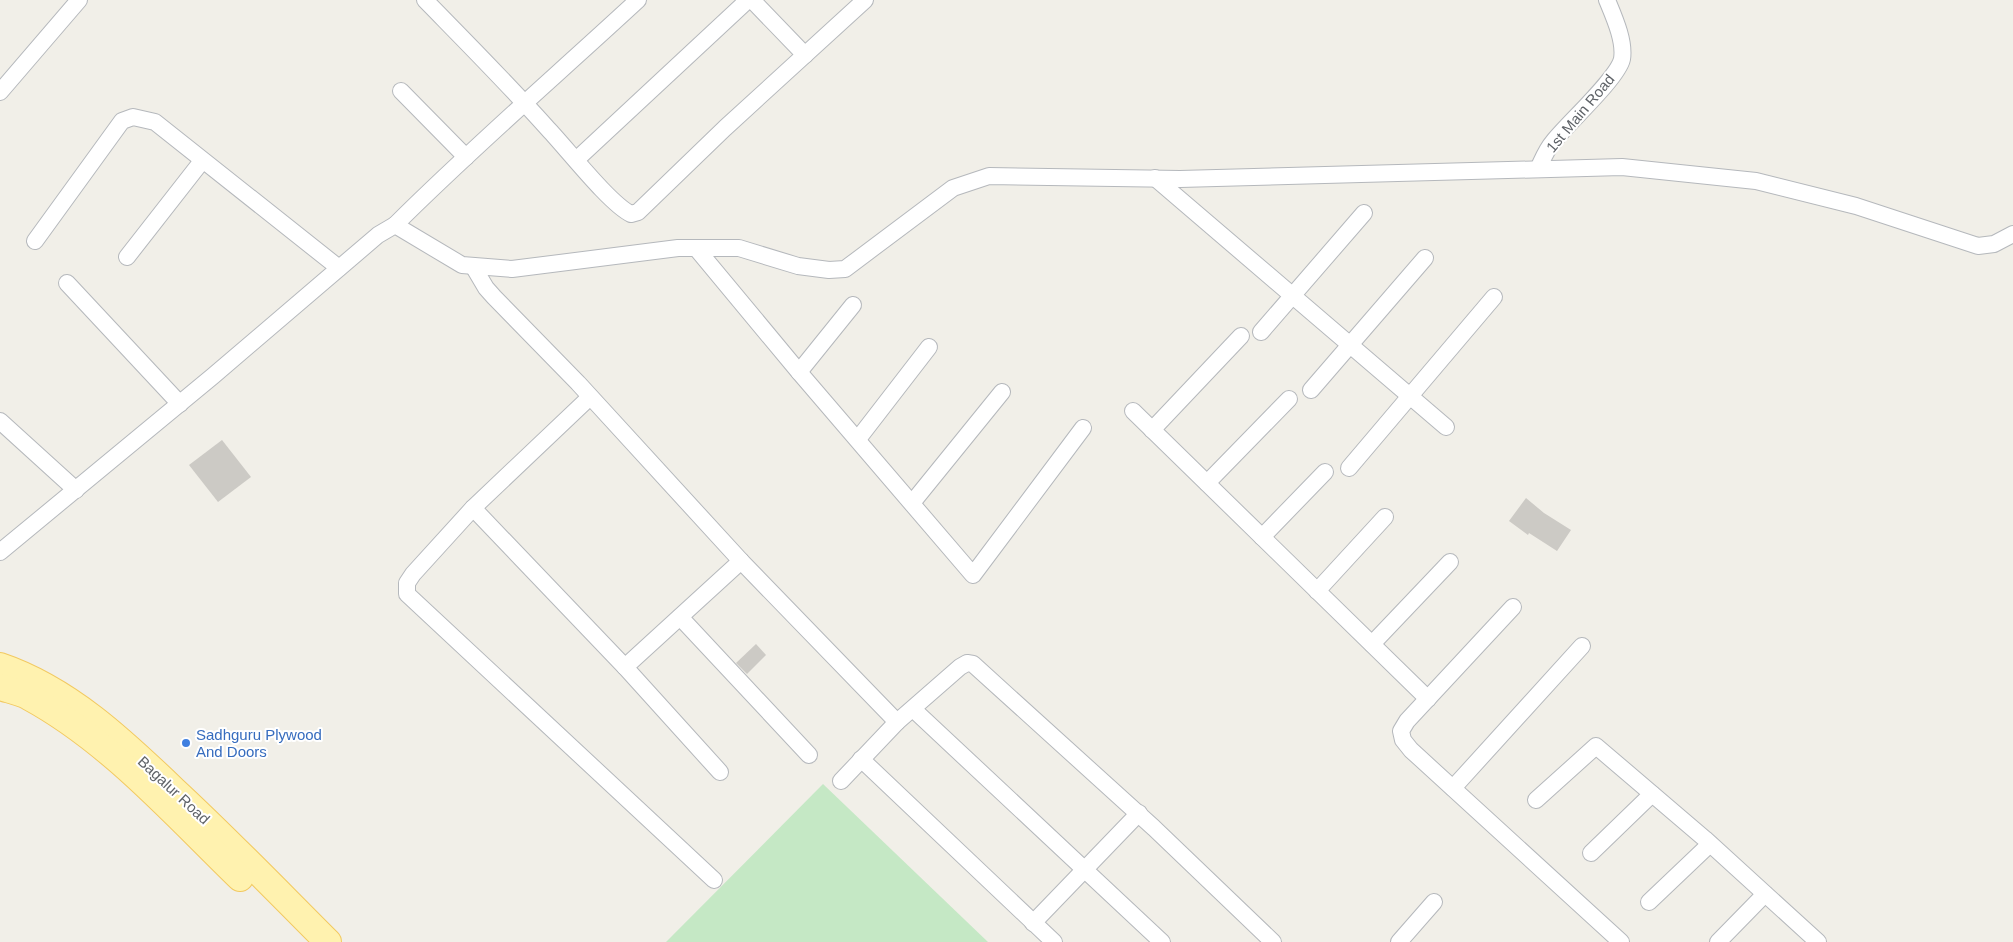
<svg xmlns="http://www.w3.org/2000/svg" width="2013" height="942" viewBox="0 0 2013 942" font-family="Arial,sans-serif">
<rect width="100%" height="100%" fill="#f1efe8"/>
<polygon fill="#c5e8c5" points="823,784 988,942 666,942"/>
<g fill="#cccac5">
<polygon points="222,440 251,477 218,502 189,465"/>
<polygon points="1526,498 1544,513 1571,530 1557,551 1529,533 1528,535 1509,521"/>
<polygon points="756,644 766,655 747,674 736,663"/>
</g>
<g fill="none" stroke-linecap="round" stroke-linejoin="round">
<defs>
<g id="street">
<path d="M 425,0 C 467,43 509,85 549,130 C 568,150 610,204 631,214 L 638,212 L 725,128 L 865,0"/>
<polyline points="752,0 805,55"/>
<polyline points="401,91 466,157"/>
<polyline points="0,92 79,0"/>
<polyline points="576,160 748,0"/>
<path d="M 1538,169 C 1542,161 1546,150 1553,142 C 1566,125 1618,78 1622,59 C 1625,41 1614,17 1607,0"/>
<polyline points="1155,178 1446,427"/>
<path d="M 395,225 C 473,147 557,75 638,0"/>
<polyline points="35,241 122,121 133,117 155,122 339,268"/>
<polyline points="696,248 799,372 973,575 1083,428"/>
<polyline points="127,257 202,161"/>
<polyline points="473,266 486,288 494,297 578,383 741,561 897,722"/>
<polyline points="67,283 180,404"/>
<polyline points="1261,332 1364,213"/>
<polyline points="799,372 853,305"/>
<polyline points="1311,390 1425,258"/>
<polyline points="590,397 473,508 413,574 407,583 407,594 714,880"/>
<polyline points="1133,411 1428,699"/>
<polyline points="0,421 76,490"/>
<polyline points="1152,430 1241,336"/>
<polyline points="858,439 929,347"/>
<polyline points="1349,468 1494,297"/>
<polyline points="1207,483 1289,399"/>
<polyline points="912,503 1002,392"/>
<polyline points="473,508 625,667 720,772"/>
<polyline points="1262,537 1325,472"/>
<polyline points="0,552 213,376 378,235 395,225 462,265 512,269 678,248 739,248 798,266 829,270 845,269 953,188 989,176 1180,179 1622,167 1756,181 1856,206 1978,246 1994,244 2013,234"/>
<polyline points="1317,591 1385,517"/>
<polyline points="1513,607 1407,721 1401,731 1403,740 1411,750 1621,942"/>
<polyline points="680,617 809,755"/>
<polyline points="1372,644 1450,562"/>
<polyline points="625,667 741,561"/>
<polyline points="913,709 1162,942"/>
<polyline points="861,759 1054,942"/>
<polyline points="841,781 897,722 960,667 967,663 973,664 1154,828 1273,942"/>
<polyline points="1453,788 1582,646"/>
<polyline points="1536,800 1596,746 1705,839 1818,942"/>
<polyline points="1591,853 1652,794"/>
<polyline points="1649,902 1710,844"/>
<polyline points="1033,923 1139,813"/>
<polyline points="1399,942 1434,902"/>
<polyline points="1718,942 1765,894"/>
</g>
<g id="primary">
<path d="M 0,666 C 68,689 123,741 174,790 C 227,839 277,891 328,942"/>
<path d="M 0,687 C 9,690 21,692 29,697 C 110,741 175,815 240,878"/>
</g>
</defs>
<use href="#street" stroke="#b5b8bc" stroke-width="18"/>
<use href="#primary" stroke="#f2c960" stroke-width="28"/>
<use href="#street" stroke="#fff" stroke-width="16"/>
<use href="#primary" stroke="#fff2af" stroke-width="26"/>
</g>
<circle fill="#3f7fe0" stroke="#fff" stroke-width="2" cx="186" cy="743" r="5"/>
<g text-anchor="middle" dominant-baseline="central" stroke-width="4" stroke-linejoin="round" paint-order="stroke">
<g font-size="15" fill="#5f6368" stroke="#fff">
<text transform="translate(1580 113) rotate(-50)">1st Main Road</text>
<text transform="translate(174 790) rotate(43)">Bagalur Road</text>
</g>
<g font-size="15" fill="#366cbe" stroke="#fff" text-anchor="start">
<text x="196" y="734">Sadhguru Plywood<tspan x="196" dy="17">And Doors</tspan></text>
</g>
</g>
</svg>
